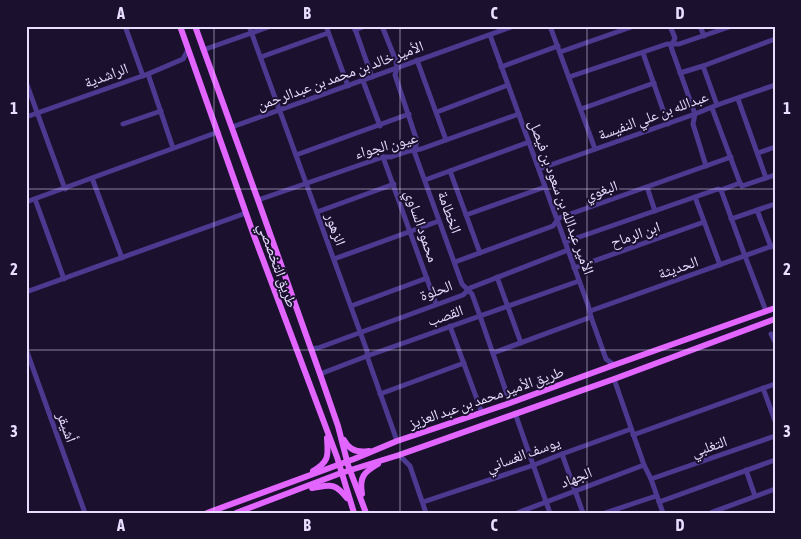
<svg xmlns="http://www.w3.org/2000/svg" width="801" height="539" viewBox="0 0 801 539" font-family="'Asap Condensed','Noto Naskh Arabic',sans-serif">
<rect width="100%" height="100%" fill="#1b112f"/>
<g fill="none" stroke-linecap="round" stroke-linejoin="round">
<g stroke="#4c3990" stroke-width="5">
<polyline points="125,26 143,76"/>
<polyline points="249,26 367,351 367,356 397,441"/>
<polyline points="326,26 348,86"/>
<polyline points="354,26 372,77"/>
<polyline points="382,26 396,61 397,68 395,75 417,141 414,151 462,284 472,294 480,316 510,403"/>
<polyline points="550,26 595,149"/>
<polyline points="670,26 675,38 671,47 695,114 693,124 706,166"/>
<polyline points="700,26 704,36"/>
<polyline points="355,30 365,26"/>
<polyline points="490,35 588,305 591,317 606,359 614,365"/>
<polyline points="203,50 271,26"/>
<polyline points="560,52 634,26"/>
<polyline points="643,53 668,124"/>
<polyline points="261,57 328,33"/>
<polyline points="417,60 446,140"/>
<polyline points="703,66 717,105"/>
<polyline points="501,67 558,46"/>
<polyline points="680,73 703,66 775,39"/>
<polyline points="148,74 173,148"/>
<polyline points="569,77 667,44 679,44 732,26"/>
<polyline points="363,81 380,126"/>
<polyline points="26,82 65,189"/>
<polyline points="738,99 766,178"/>
<polyline points="712,108 740,183"/>
<polyline points="581,109 654,83"/>
<polyline points="437,112 508,85"/>
<polyline points="26,117 148,74 183,59 188,50"/>
<polyline points="123,124 161,111"/>
<polyline points="232,127 514,26"/>
<polyline points="758,153 775,147"/>
<polyline points="296,155 409,114"/>
<polyline points="383,157 436,304"/>
<polyline points="539,169 695,114 717,105 775,85"/>
<polyline points="450,171 480,253"/>
<polyline points="92,178 122,258"/>
<polyline points="425,180 529,142"/>
<polyline points="647,187 655,211"/>
<polyline points="721,190 740,183 742,186 775,175"/>
<polyline points="695,197 720,265"/>
<polyline points="35,199 64,279"/>
<polyline points="258,200 383,157 391,157 409,151 421,149 519,114"/>
<polyline points="26,202 218,132"/>
<polyline points="757,210 771,247"/>
<polyline points="317,212 394,184"/>
<polyline points="466,215 545,187"/>
<polyline points="731,219 775,204"/>
<polyline points="565,242 718,189 721,190 745,256 766,311"/>
<polyline points="334,259 439,221"/>
<polyline points="455,262 553,226 559,218 731,157"/>
<polyline points="574,268 704,222"/>
<polyline points="497,277 521,343"/>
<polyline points="26,292 246,213"/>
<polyline points="351,306 427,278"/>
<polyline points="590,311 775,245"/>
<polyline points="450,326 482,413"/>
<polyline points="771,334 775,342"/>
<polyline points="26,349 85,513"/>
<polyline points="311,349 318,348 463,295 470,288 568,250"/>
<polyline points="493,353 591,317"/>
<polyline points="320,374 367,356 579,281"/>
<polyline points="614,379 644,465 651,479 663,513"/>
<polyline points="763,388 775,421"/>
<polyline points="380,394 464,363"/>
<polyline points="515,413 550,513"/>
<polyline points="633,435 775,384"/>
<polyline points="562,454 583,513"/>
<polyline points="399,455 410,466 426,513"/>
<polyline points="746,470 755,496"/>
<polyline points="651,479 775,436"/>
<polyline points="423,502 534,465 562,454 631,429"/>
<polyline points="659,502 775,460"/>
<polyline points="517,513 644,465"/>
<polyline points="605,513 656,496"/>
<polyline points="710,513 775,489"/>
</g>
<g stroke="#e265ff" stroke-width="6">
<polyline points="180,26 253,233 337,457 354,513"/>
<polyline points="195,26 258,200 320,374 338,426 348,465 366,513"/>
<path d="M 344,440 C 349,450 358,453 369,451"/>
<path d="M 313,471 C 330,461 328,455 327,438"/>
<path d="M 312,488 C 331,485 334,482 347,498"/>
<path d="M 362,494 C 359,477 364,472 378,464"/>
<polyline points="207,513 354,459 397,441 510,403 614,365 775,308"/>
<polyline points="236,513 341,473 399,455 614,379 775,319"/>
</g>
</g>
<path fill="none" stroke="#e8deff" stroke-width="1" stroke-opacity="0.55" d="M 214,26 L 214,513M 400,26 L 400,513M 587,26 L 587,513M 26,189 L 775,189M 26,350 L 775,350"/>
<g text-anchor="middle" dominant-baseline="central" stroke-width="4" stroke-linejoin="round" paint-order="stroke">
<g font-size="15" fill="#e8deff" stroke="#1b112f">
<text transform="translate(106 75) rotate(-20)">الراشدية</text>
<text transform="translate(340 75) rotate(-20)">الأمير خالد بن محمد بن عبدالرحمن</text>
<text transform="translate(653 115) rotate(-20)">عبدالله بن علي النفيسة</text>
<text transform="translate(386 145) rotate(-15)">عيون الجواء</text>
<text transform="translate(601 190) rotate(-19)">البغوي</text>
<text transform="translate(562 197) rotate(70)">الأمير عبدالله بن سعود بن فيصل</text>
<text transform="translate(450 212) rotate(70)">الخطامة</text>
<text transform="translate(422 226) rotate(71)">محمود الساوي</text>
<text transform="translate(336 229) rotate(70)">الزهور</text>
<text transform="translate(635 234) rotate(-19)">ابن الرماح</text>
<text transform="translate(278 265) rotate(70)">طريق التخصصي</text>
<text transform="translate(678 267) rotate(-19)">الحديثة</text>
<text transform="translate(436 290) rotate(-20)">الحلوة</text>
<text transform="translate(445 315) rotate(-19)">القصب</text>
<text transform="translate(486 397) rotate(-19)">طريق الأمير محمد بن عبد العزيز</text>
<text transform="translate(67 427) rotate(70)">أشيقر</text>
<text transform="translate(709 446) rotate(-19)">التغلبي</text>
<text transform="translate(523 454) rotate(-20)">يوسف الغساني</text>
<text transform="translate(576 477) rotate(-21)">الجهاد</text>
</g>
</g>
<rect width="801" height="539" fill="none" stroke="#1b112f" stroke-width="55"/>
<rect x="28" y="28" width="746" height="484" fill="none" stroke="#e8deff" stroke-width="2"/>
<g font-size="16" text-anchor="middle" font-weight="bold" fill="#e8deff">
<text x="121" y="19">A</text>
<text x="307" y="19">B</text>
<text x="494" y="19">C</text>
<text x="680" y="19">D</text>
<text x="14" y="114">1</text>
<text x="787" y="114">1</text>
<text x="14" y="275">2</text>
<text x="787" y="275">2</text>
<text x="14" y="437">3</text>
<text x="787" y="437">3</text>
<text x="121" y="531">A</text>
<text x="307" y="531">B</text>
<text x="494" y="531">C</text>
<text x="680" y="531">D</text>
</g>
</svg>
